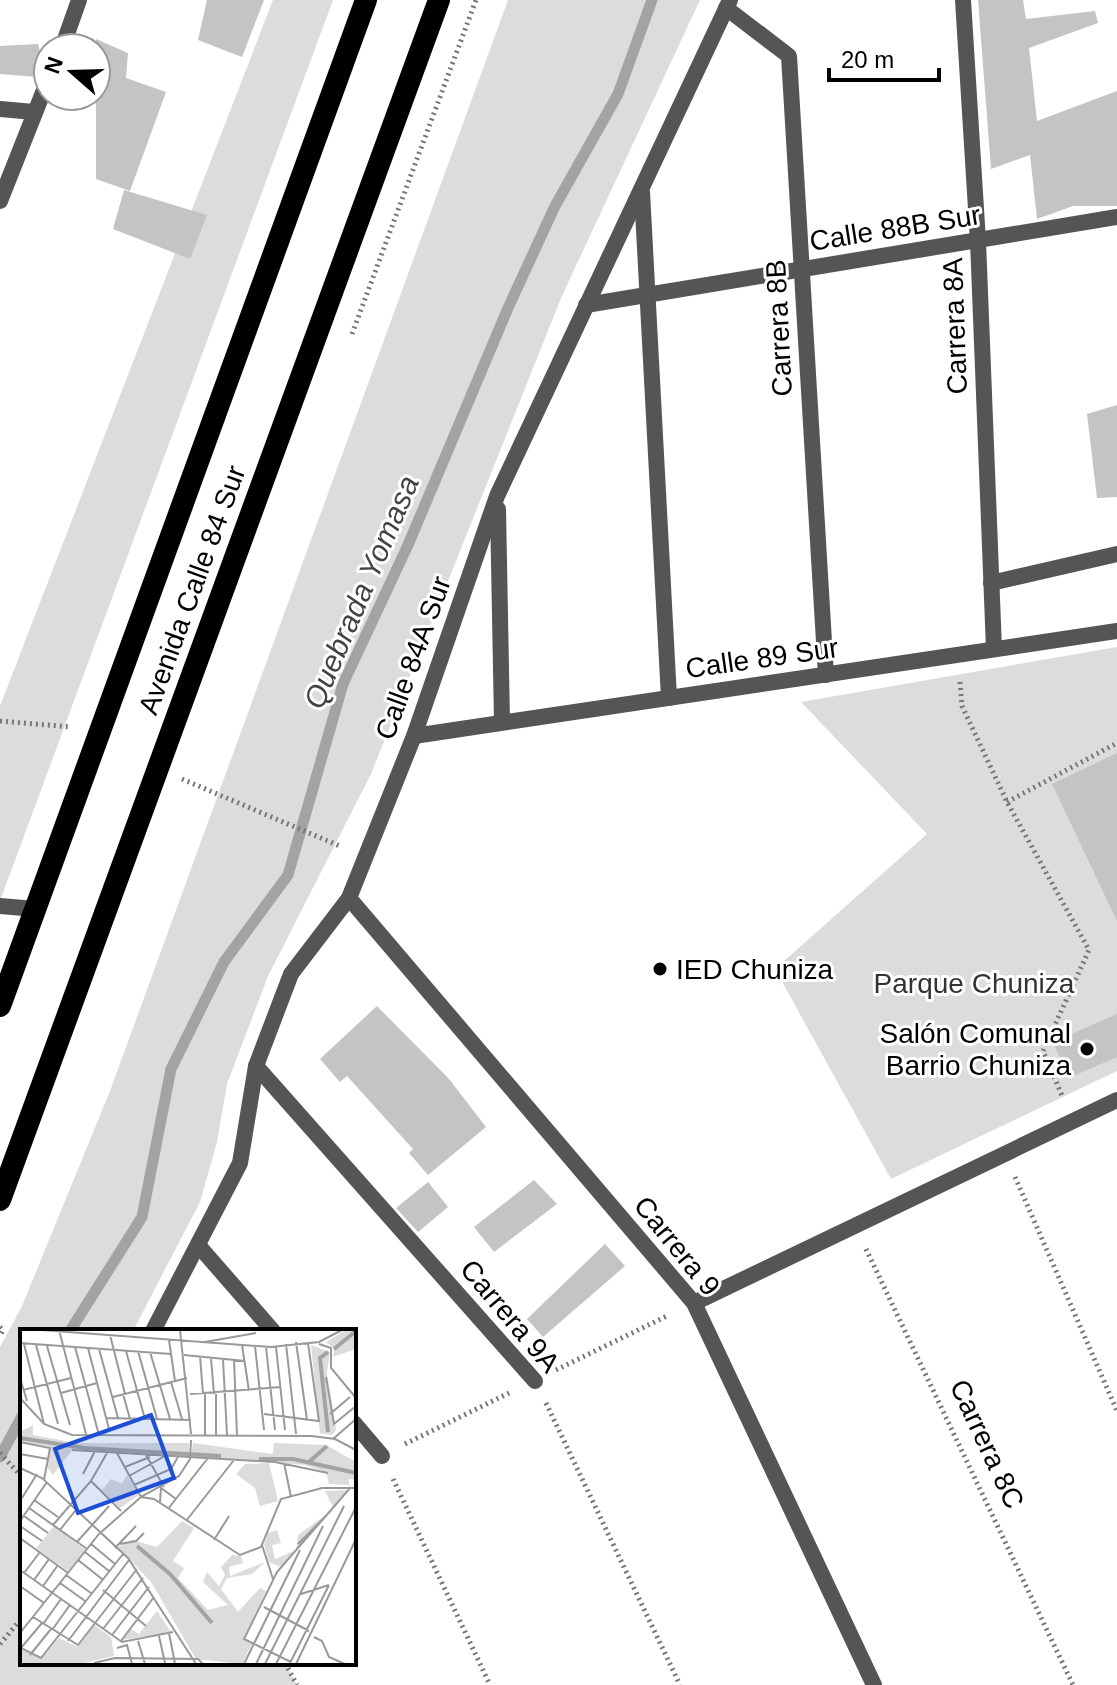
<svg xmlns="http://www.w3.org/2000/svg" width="1117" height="1685" viewBox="0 0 1117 1685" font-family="Arial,sans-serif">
<rect width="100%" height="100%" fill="#fff"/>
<g fill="#dcdcdc">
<polygon points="273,0 333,0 0,901 0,706"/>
<polygon points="508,0 700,0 561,298 371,774 268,976 227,1084 217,1142 200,1202 133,1331 22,1331 22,1663 285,1663 297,1685 0,1685 0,1347 22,1306 110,1091"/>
<polygon points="1117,647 1117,1071 891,1179 775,969 927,834 801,702"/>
</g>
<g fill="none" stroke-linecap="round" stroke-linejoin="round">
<g stroke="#a3a3a3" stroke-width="11">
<polyline points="70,1331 142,1217 171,1069 224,962 288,875 343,684 408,545 508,308 555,206 618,94 652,0"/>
<polyline points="0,1457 22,1416"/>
</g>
</g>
<g fill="#c4c4c4">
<polygon points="207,0 264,0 242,57 198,40"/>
<polygon points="978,0 1023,0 1026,19 1095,11 1098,23 1029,48 1037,121 1117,91 1117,206 1073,206 1037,219 1030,155 991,169"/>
<polygon points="96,39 128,53 126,78 166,92 130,191 96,179"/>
<polygon points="38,44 45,70 37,77 0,74 0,46"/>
<polygon points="124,190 207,215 190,259 113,229"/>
<polygon points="1117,405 1117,497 1097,498 1087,414"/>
<polygon points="1117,753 1117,921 1052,784"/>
<polygon points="377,1006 449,1079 486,1127 428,1175 409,1153 413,1149 347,1076 340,1082 320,1059"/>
<polygon points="1117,1014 1117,1057 1069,1078 1053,1042"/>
<polygon points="534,1180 557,1204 494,1252 474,1227"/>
<polygon points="428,1182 448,1207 418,1232 396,1208"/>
<polygon points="605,1244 625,1266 543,1337 527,1319"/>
</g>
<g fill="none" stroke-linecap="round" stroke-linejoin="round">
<g stroke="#777" stroke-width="5" stroke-dasharray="2 4" stroke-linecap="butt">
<polyline points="352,334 476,0"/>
<polyline points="960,682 962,706 1007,802 1089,950 1043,1051 1063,1098"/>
<polyline points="0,721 71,727"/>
<polyline points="182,779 342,847"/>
<polyline points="1007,802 1117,743"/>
<polyline points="1015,1177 1117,1411"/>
<polyline points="866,1249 1073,1685"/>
<polyline points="0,1327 3,1330 0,1336"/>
<polyline points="556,1370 669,1315"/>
<polyline points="546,1403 680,1685"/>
<polyline points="405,1444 511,1392"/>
<polyline points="0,1453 22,1477"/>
<polyline points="393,1479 490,1685"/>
<polyline points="0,1644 22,1618"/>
<polyline points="285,1663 297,1685"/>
</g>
<polyline stroke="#555" stroke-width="16" points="991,583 1117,554"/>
<g stroke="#555" stroke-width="16">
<polyline points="963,0 978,241 994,649"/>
<polyline points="726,8 789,56 826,675"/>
<polyline points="62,48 79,0"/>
<polyline points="0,109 34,112"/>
<polyline points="642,192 669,698"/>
<polyline points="0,201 48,80"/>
<polyline points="586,305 1117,217"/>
<polyline points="498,509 502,722"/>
<polyline points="414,736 1117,631"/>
<polyline points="349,898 694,1303 874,1685"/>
<polyline points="0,906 35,909"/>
<polyline points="256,1066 535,1381"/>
<polyline points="198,1245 273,1331"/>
<polyline points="694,1303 1117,1100"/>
<polyline points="153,1331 240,1163 256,1066 291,974 349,898 414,736 497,496 730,0"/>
<polyline points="354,1423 382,1456"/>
</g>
<g stroke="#000" stroke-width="22">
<polyline points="0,1006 366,0"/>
<polyline points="0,1200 439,0"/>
</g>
</g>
<g fill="#000" stroke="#fff" stroke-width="3">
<circle cx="660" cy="969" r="8"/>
<circle cx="1087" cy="1049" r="8"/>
</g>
<g text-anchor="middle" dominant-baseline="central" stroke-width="6" stroke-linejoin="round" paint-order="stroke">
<g font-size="28" fill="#000" stroke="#fff">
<text transform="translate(895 228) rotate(-9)">Calle 88B Sur</text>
<text transform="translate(955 326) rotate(-92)">Carrera 8A</text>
<text transform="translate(779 328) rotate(-93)">Carrera 8B</text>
<text transform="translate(192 590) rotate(-70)">Avenida Calle 84 Sur</text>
<text transform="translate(413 658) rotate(-70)">Calle 84A Sur</text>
<text transform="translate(762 658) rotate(-8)">Calle 89 Sur</text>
<text transform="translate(677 1246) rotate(51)">Carrera 9</text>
<text transform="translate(510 1316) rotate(50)">Carrera 9A</text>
<text transform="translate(987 1444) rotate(65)">Carrera 8C</text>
</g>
<g font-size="28" fill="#000" stroke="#fff" text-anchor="start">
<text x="676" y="969">IED Chuniza</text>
<text x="1071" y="1033" text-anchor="end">Salón Comunal<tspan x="1071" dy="32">Barrio Chuniza</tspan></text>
</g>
<g font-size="28" fill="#333" stroke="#fff">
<text x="974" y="983">Parque Chuniza</text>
</g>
<g font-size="30" font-style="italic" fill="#444" stroke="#fff">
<text transform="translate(361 592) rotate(-67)">Quebrada Yomasa</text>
</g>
</g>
<g transform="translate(20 1329)">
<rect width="336" height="336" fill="#fff"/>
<path d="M 326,1 L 336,1 L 336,20 L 313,28 L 314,19 L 306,13 ZM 291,16 L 310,23 L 307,44 L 316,101 L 312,106 L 300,104 ZM 13,96 L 13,106 L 57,114 L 169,114 L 169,126 L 53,120 L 33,146 L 27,138 L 30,118 L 0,112 L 0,103 ZM 173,114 L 253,125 L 254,114 L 306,116 L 336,133 L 336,151 L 329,150 L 329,156 L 309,155 L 306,143 L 285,136 L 171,127 ZM 249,134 L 258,172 L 240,177 L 235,159 L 216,145 L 225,135 ZM 107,146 L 119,166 L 100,179 L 82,161 L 91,150 L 102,155 ZM 328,161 L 314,180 L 261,238 L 249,233 L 244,215 L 248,204 L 257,201 L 261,214 L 252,216 L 255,230 L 276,221 L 278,206 L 314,180 L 305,162 ZM 162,192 L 174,199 L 153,232 L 164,239 L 158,249 L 188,281 L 208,276 L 183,253 L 187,243 L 199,257 L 205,246 L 201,238 L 212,226 L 221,227 L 223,234 L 209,238 L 210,247 L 245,233 L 232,245 L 207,249 L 201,260 L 218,283 L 240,259 L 246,262 L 223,310 L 232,315 L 222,335 L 176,330 L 131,253 L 98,218 L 112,211 L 137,218 ZM 34,197 L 65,221 L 48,242 L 16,219 ZM 137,282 L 151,303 L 102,311 L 111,300 L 119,305 ZM 74,296 L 91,308 L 94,327 L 60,335 L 0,335 L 0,319 L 22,329 L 39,309 L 58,318 Z" fill="#dcdcdc"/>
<path fill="none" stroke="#a3a3a3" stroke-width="4" d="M 314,20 L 336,2M 308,23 L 300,29 L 308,103M 0,109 L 64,119 L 201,127M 239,130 L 273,130 L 336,144M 288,134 L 307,117M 117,217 L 150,245 L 192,294"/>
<path fill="none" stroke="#999" stroke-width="2" d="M 21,1 L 251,18 L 299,13 L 322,1M 39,1 L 66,105M 160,1 L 171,105M 90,6 L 105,65M 149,11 L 155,52M 185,13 L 236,4M 276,13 L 287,91M 0,14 L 151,25M 4,15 L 24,95M 266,15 L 276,105M 299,15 L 311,19 L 311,39 L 336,69M 16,16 L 38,95M 222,16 L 229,62M 27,17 L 50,96M 235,17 L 244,101M 55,18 L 79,106M 246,18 L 255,101M 256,18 L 265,101M 68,19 L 89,100M 79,20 L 98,89M 106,22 L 125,90M 118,22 L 137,90M 130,23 L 150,90M 164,26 L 225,32M 180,27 L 183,65M 191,29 L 194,65M 203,30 L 207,106M 214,31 L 217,106M 306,48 L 314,95 L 336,77M 0,49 L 7,72M 151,53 L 162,90M 3,61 L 51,49M 41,64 L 77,54M 103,65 L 110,90M 170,65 L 261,58M 196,65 L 196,106M 93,68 L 167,49M 0,69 L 24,95 L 52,106 L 292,107 L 315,110 L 336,121M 244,85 L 299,92 L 288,14M 310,85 L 330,68M 86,89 L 171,91M 185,106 L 185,65M 313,110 L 336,90M 0,113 L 30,119 L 24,151M 52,121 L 255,133 L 308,144M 97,124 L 121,168 L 159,147 L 170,130 L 171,111M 0,125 L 28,130M 126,126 L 144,158M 264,134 L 271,168M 105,138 L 130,128M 0,139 L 22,149 L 108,229 L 176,335M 63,145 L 75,122M 109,147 L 145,127M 71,152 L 101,182M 114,156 L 151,140 L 158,128M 2,169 L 17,145M 14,171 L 38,188M 140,173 L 141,159 L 156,170M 9,179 L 67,220M 148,180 L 188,129M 4,187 L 28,204M 0,192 L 27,153M 166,192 L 214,131M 33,196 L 71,152 L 87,124M 0,197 L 22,212M 40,201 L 55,182M 0,209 L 48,244M 194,211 L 209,187M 57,213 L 89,177M 71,215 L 95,235M 100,215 L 116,212 L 124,204M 278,215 L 305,188M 242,216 L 253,250M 95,219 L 116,197M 65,223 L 89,242M 58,231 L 82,250M 0,241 L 102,313 L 153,303M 4,244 L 20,223M 46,246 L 71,264M 14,251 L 29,230M 40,254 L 65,272M 0,257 L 24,274M 23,257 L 38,236M 83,261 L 126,297M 281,265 L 309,256M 244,278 L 289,302M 13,288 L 58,316 L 117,240M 22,294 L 1,319 L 21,329 L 103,225M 23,295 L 41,270M 83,300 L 123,249M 32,301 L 50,276M 0,304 L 79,205 L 121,168 L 134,170 L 220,226 L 241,218 L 261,170 L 302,159 L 336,159M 149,304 L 155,335M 92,306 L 129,258M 139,307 L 145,334M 294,308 L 302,312 L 309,328 L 325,335M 48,312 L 109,231M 101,312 L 134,268M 118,312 L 125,335M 97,319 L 107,316 L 112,335M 10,326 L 31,300M 271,333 L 224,310 L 257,243 L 331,158M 74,334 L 95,329 L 178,330 L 183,335M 270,334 L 309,256M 224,335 L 280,221M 236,335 L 303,197M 245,335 L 324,177M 256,335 L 335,180M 276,335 L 336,210"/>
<path fill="#1d4ed8" fill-opacity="0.15" stroke="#1d4ed8" stroke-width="4" d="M 131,86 L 154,149 L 58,184 L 35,120 Z"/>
<rect width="336" height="336" fill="none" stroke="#000" stroke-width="4"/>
</g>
<g transform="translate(72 72) rotate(290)"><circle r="38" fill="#ffffff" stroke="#999999" stroke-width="2"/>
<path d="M0-6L14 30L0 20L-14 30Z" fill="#000000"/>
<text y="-12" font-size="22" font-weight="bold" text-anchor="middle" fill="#000000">N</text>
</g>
<path d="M829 68v12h110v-12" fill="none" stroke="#000000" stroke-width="4"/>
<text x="841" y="68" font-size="24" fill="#000000" stroke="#ffffff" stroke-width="6" paint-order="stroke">20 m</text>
</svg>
